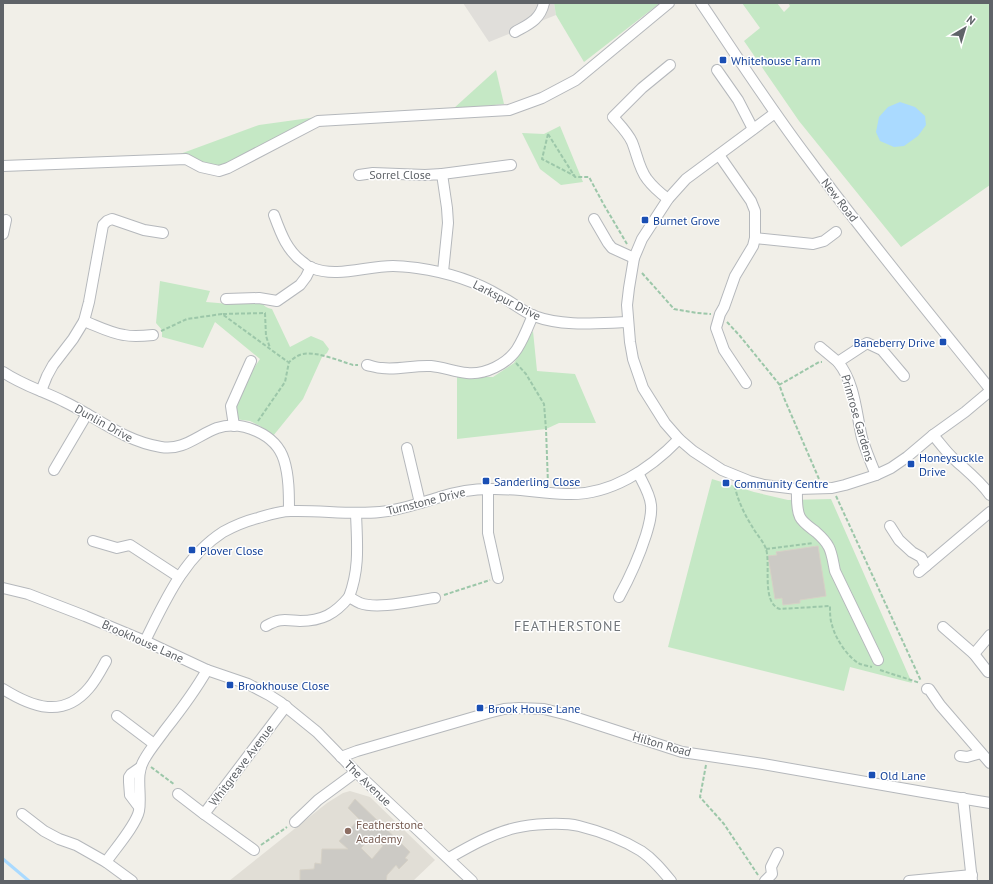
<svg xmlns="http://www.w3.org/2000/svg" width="993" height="884" viewBox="0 0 993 884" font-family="'PT Sans',sans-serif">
<rect width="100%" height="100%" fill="#f1efe8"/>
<polygon fill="#e0deda" points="463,3 554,3 556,15 489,42"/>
<polygon fill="#e1ded6" points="350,791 370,797 435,860 413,881 229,881 327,803 343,793"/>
<g fill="#c5e8c5">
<polygon points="554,3 660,3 584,62 556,15"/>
<polygon points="742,3 777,3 784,12 790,6 788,3 990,3 990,185 901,247 799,121 744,41 760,28"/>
<polygon points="496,70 504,104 453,109"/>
<polygon points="317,117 226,165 212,167 180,154 259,125"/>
<polygon points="560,126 583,182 561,185 540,169 522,133 544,134"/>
<path d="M 160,281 L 210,291 L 206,302 L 230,304 L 261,301 C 264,306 266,308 272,309 L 290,347 L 311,336 L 323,341 L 329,349 L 327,353 L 322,357 L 303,399 L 273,436 L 260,426 L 250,421 L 235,419 L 235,407 L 242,386 L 260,359 L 215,322 L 203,348 L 162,337 L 162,330 L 156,323 Z"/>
<polygon points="533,331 537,371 575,374 596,423 559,423 546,429 457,439 457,377 493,377 514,363"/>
<polygon points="712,479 754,492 788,500 831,499 912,683 850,667 844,691 668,647"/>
</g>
<polygon fill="#aadaff" points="900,102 915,107 925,116 926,125 918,136 904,146 894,147 880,141 876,132 879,117 888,107"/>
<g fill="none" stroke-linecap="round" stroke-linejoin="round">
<polyline stroke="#aadaff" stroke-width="3" points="3,859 29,881"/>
</g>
<g fill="#cccac5" stroke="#d6d1c6" fill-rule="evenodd">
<polygon points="818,546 826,596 800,600 800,603 783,605 782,598 775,599 768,556 777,555 776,552"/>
<path d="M 355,799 L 410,852 L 405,858 L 408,860 L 399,869 L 396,865 L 387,875 L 386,881 L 300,881 L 300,870 L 314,869 L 315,863 L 321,864 L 322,849 L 348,849 L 339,841 L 359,819 L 348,808 ZM 372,836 L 383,846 L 372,859 L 361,848 Z"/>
</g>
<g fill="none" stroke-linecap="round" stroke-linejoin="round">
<defs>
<g id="minor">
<path d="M 701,3 C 736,55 770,108 808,158 C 866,237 929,313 990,389"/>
<path d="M 515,32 C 529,24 540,20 544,3"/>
<polyline points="717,70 738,100 753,129"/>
<polyline points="775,113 686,179 668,199 642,239 634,258 629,288 627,305 630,342 633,359 643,388 665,423 679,439 693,451 722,470 749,481 764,485 797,489 832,488 845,485 876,475 891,468 907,457 933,435 965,412 990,391"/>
<polyline points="719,155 751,201 755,211 755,238 753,246 735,276 724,307 720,314 716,328 724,350 746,383"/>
<polyline points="3,166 186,159 201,167 219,171 228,168 318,121 509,110 542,98 576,80 669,3"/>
<polyline points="442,174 511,165"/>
<polyline points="359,175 373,173 425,175 442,174 447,208 448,223 443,272"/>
<path d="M 668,199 C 660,193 653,187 647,179 C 639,169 637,154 632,142 C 628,133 620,125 613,117 L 642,88 L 670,65"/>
<path d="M 274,215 C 281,234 287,251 304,263 C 306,265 309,267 312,268 C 337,278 366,266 393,266 C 401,266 409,267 417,268 C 446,272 475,281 500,296 C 512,302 522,311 534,316 C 564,327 597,323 628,322"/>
<polyline points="594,219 608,243 612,248 634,258"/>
<polyline points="3,234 6,220"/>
<polyline points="755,238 813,244 824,241 836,232"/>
<polyline points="226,299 259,298 277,301 300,285 306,277 311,267"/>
<path d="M 84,321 C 97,326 110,333 124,335 C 133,337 143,336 153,335"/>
<polyline points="820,347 838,362"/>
<path d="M 367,365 C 372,366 377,368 382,368 C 398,370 414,365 431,366 C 443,367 455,372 467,373 C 485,375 507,364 517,349 C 524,338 528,327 533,315"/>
<path d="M 3,372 C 22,385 43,391 63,401 C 97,417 123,441 161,447 C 183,451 198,435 217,428 C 242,420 276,434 284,460 C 289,476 289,494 289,511"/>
<polyline points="41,391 47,376 53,365 73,339 84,321 89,302 103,225 107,221 112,219 144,230 163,233"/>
<polyline points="234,426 231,406 251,361"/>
<path d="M 933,435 C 940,443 946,452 954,459 C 967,471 980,481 990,495"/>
<polyline points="407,448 420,503"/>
<polyline points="54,470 87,414"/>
<path d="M 876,475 C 871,463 866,451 862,438 C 856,412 855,383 838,362 L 867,343 L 882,350 L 904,376"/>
<polyline points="488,489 488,533 498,578"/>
<path d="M 797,489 C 797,497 796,509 800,517 C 803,523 811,528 816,532 C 832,546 831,552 835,571 L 878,660"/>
<polyline points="890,526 899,540 912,552 921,557 926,566"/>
<polyline points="93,541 117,548 130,545 179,577"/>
<polyline points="919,572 990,512"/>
<polyline points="3,588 28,594 85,616 145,641 207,670 248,684 269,695 280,702 317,732 356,772 472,881"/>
<path d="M 349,597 C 360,568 357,543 356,513"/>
<path d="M 619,597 C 630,577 639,557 646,535 C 649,525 652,515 651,505 C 650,494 643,483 638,473"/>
<path d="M 266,626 C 280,618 284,620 300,621 C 322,621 335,614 349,597 C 353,599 357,602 360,603 C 378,610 417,600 435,598"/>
<polyline points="943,627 974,654 988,672"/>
<path d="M 145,641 C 165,601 184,557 223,532 C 234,526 246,521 258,518 C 268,515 280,511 291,511 C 321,510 350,515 380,512 C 401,510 420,503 440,497 C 456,492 472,489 489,489 C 515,488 540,493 566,494 C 610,496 650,469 679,439"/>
<polyline points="974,654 990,635"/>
<path d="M 3,689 C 32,707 63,719 89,688 C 96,680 101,670 106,661"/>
<polyline points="927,689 929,689 940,705 990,763"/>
<polyline points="117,716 154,744"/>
<polyline points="960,756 967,757 981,753"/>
<polyline points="341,757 357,751 488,713 504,709 519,708 544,709 568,715 682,752 763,764 923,792 990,803"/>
<polyline points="178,794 204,814"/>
<polyline points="963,798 972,881"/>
<polyline points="139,807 130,795 129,782 129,777 131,774 141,767"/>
<path d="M 22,814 L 44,831 L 59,839 L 76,845 L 106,862 C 115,849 136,825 139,811 C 142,794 135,775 144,760 C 150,749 158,740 165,730 C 180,711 195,691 207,670"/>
<polyline points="295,822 318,800 356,772"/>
<polyline points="254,850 204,814 286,706"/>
<path d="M 449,858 C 470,846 491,834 515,828 C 531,824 562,822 579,826 C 599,831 623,840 641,851 C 653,859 662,870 671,881"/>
<polyline points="106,862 132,881"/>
<polyline points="765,881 772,874 771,867 778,853"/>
<polyline points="909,881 972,875"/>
</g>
</defs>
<use href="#minor" stroke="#b5b8bc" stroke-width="12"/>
<g stroke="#9cc7a9" stroke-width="2" stroke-dasharray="4 2" stroke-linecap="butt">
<polyline points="548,134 575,177 589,177 604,205 627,244"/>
<polyline points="548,134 542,159 575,176"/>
<polyline points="642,273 674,309 697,313 711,314"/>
<polyline points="223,314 265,313 266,336 270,348"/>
<polyline points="727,322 740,336 779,384 784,398 819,479"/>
<polyline points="161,331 187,319 222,314 288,362"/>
<polyline points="516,363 526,374 544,404 546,429 548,484"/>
<polyline points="779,385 819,362 822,362"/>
<path d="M 258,421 L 285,382 L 289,362 C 293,359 297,355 303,354 C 316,351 340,361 353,365 L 358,365"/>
<path d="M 735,486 C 737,500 746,517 753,528 C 757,535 764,542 766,549 C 771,564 761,603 780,609 L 830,606 C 830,613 830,619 832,625 C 835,638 848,658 860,664 C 863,665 868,666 872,667"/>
<polyline points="836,496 921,681"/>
<polyline points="766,549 813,543"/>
<polyline points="444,595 490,580"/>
<polyline points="880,670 920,683"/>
<polyline points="706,765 700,797 724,824 758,875"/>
<polyline points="151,767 175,785"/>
<polyline points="261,845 287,827"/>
</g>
<use href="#minor" stroke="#fff" stroke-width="10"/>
</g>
<g fill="#1a4fb4" stroke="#fff" stroke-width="1.5">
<rect x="719" y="56" width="8" height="8" rx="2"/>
<rect x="641" y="216" width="8" height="8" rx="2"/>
<rect x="939" y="338" width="8" height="8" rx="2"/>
<rect x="907" y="460" width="8" height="8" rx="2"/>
<rect x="482" y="477" width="8" height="8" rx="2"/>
<rect x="722" y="479" width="8" height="8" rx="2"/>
<rect x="188" y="546" width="8" height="8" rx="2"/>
<rect x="226" y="681" width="8" height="8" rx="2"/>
<rect x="476" y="704" width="8" height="8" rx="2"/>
<rect x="868" y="771" width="8" height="8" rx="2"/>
</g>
<circle fill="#8d6e63" stroke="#fff" stroke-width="1.5" cx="348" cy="831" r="4"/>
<g text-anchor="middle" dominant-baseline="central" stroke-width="3" stroke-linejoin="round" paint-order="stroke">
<g font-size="12" fill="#164399" stroke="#fff" text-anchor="start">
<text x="731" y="60">Whitehouse Farm</text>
<text x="653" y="220">Burnet Grove</text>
<text x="935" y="342" text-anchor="end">Baneberry Drive</text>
<text x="919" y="457">Honeysuckle<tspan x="919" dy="14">Drive</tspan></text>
<text x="494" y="481">Sanderling Close</text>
<text x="734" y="483">Community Centre</text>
<text x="200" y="550">Plover Close</text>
<text x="238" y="685">Brookhouse Close</text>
<text x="488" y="708">Brook House Lane</text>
<text x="880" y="775">Old Lane</text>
</g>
<g font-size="12" fill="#5f6368" stroke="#fff">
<text x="400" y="174">Sorrel Close</text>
<text transform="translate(840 200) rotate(52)">New Road</text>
<text transform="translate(507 300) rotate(27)">Larkspur Drive</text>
<text transform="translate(858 418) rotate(74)">Primrose Gardens</text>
<text transform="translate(104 423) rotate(29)">Dunlin Drive</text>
<text transform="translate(426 501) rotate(-14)">Turnstone Drive</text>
<text transform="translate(143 641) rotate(24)">Brookhouse Lane</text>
<text transform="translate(662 744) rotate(16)">Hilton Road</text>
<text transform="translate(241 765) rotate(-53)">Whitgreave Avenue</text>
<text transform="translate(368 783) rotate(44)">The Avenue</text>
</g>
<g font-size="12" fill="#785e54" stroke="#fff" text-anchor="start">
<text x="356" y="824">Featherstone<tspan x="356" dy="14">Academy</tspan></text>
</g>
<g font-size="14" letter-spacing="1" fill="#70757a" stroke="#fff">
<text x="568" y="626">FEATHERSTONE</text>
</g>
</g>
<rect width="993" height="884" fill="none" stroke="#5f6368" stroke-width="8"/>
<g transform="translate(965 28) rotate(38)" stroke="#ffffff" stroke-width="3" paint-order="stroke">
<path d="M0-3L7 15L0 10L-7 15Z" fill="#5f6368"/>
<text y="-6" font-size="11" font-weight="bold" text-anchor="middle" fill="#5f6368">N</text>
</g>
</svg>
